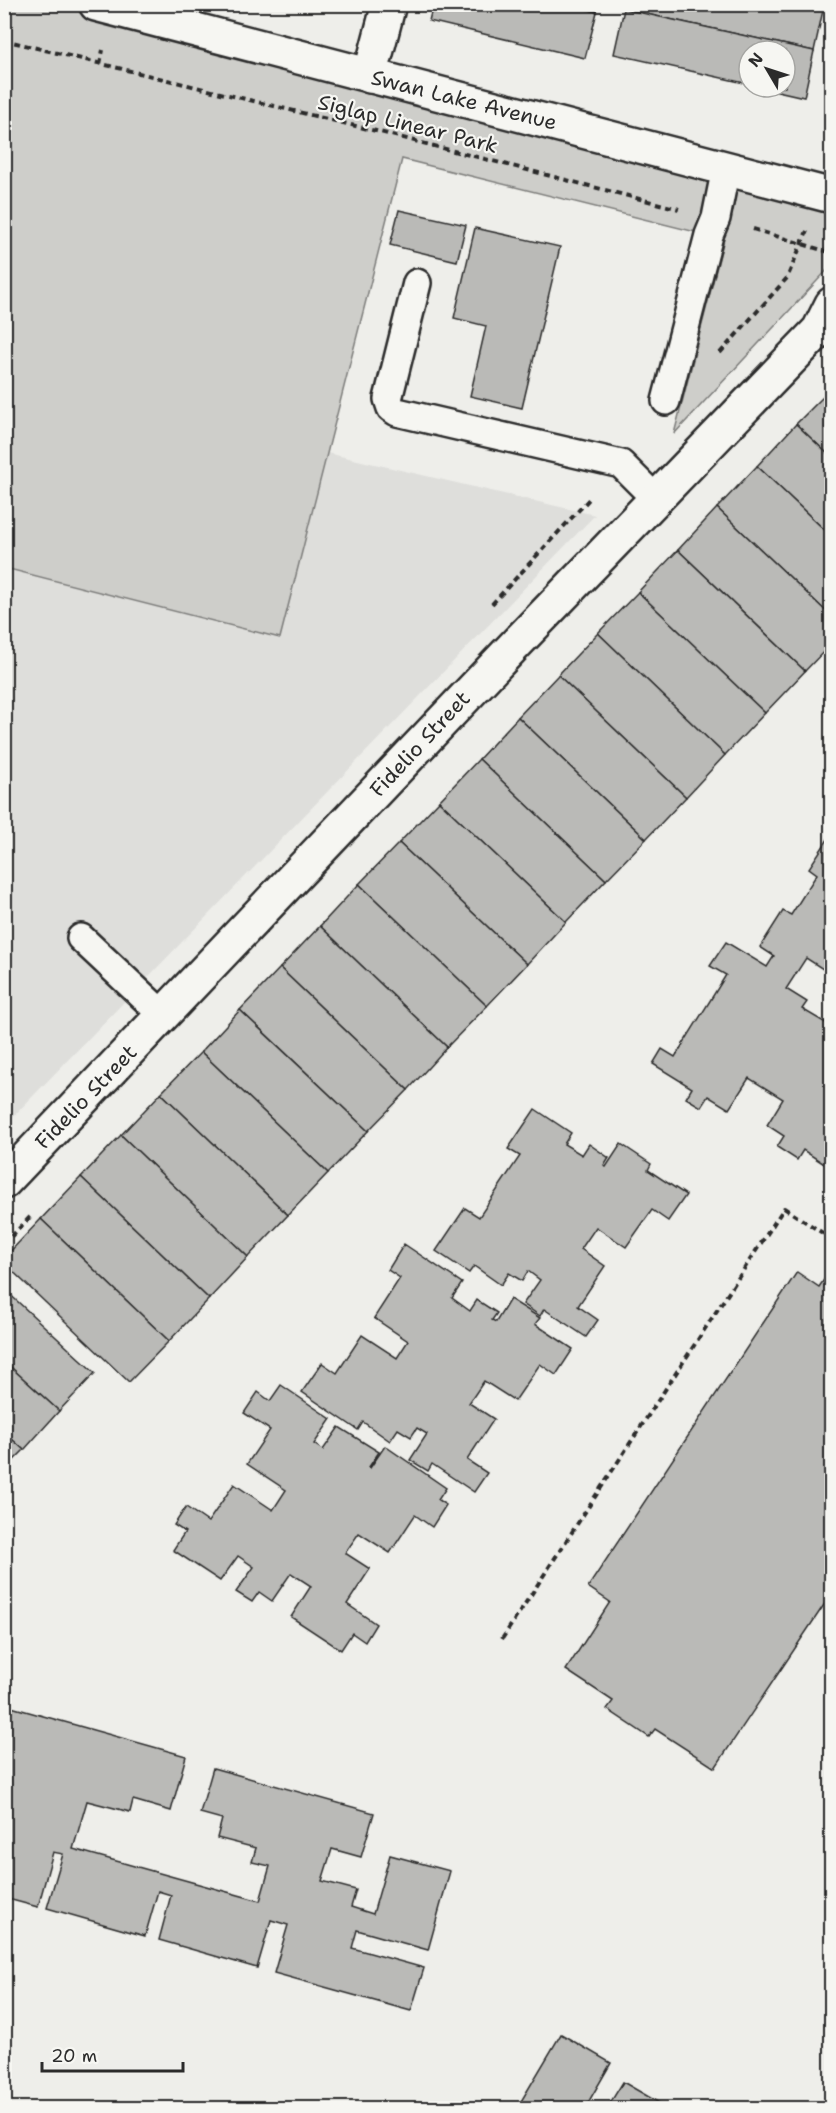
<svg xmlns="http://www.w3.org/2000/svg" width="836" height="2113" viewBox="0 0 836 2113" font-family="'Shantell Sans',sans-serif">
<rect width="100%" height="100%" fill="#eeeeea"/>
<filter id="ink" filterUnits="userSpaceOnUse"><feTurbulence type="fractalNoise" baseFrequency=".0167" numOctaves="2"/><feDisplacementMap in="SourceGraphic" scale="12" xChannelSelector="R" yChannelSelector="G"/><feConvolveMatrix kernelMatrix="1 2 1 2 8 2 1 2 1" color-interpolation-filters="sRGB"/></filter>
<g filter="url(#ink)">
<polygon fill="#dededb" points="402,159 327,453 595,515 5,1125 5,568 12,570"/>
<polygon fill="#cececa" stroke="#7c7c7a" stroke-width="1.5" points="4,5 64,5 831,204 831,266 674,434 724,239 402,159 280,638 5,568"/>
<g fill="#babab7" stroke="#2b2b2b" stroke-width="1.5">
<polygon points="433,4 566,4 597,12 585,58 429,21"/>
<polygon points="566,4 598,4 597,12"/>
<polygon points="625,4 819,4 824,6 814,51 624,9"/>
<polygon points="624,9 814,51 804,97 760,87 785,87 785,51 749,51 749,84 614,54"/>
<polygon points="399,210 466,225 457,261 390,245"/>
<polygon points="475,228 560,247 522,408 470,396 486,326 454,318"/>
<polygon points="832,388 832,458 796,424"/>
<polygon points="796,424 832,458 832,537 757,466"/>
<polygon points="757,466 832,537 832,617 717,508"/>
<polygon points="717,508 832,617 832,643 805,671 678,550"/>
<polygon points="678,550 805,671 765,713 638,592"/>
<polygon points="638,592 765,713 725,755 598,633"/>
<polygon points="598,633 725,755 686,797 558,675"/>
<polygon points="558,675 686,797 646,839 518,717"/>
<polygon points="518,717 646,839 606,880 479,759"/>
<polygon points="479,759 606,880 566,922 439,801"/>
<polygon points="439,801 566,922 527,964 399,843"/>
<polygon points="832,833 832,962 826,971 806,958 786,989 807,1002 802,1009 829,1025 832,1020 832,1169 803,1150 797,1160 777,1147 784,1136 767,1125 783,1099 749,1078 729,1109 708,1096 701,1107 686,1098 692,1088 653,1064 662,1049 675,1057 726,975 710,966 726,942 767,967 774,956 760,947 783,911 791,915 817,874 809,868"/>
<polygon points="399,843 527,964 487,1006 359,884"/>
<polygon points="359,884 487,1006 447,1047 320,926"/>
<polygon points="320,926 447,1047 408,1090 280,968"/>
<polygon points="280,968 408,1090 368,1131 240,1010"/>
<polygon points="240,1010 368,1131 328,1173 201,1052"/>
<polygon points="201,1052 328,1173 288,1215 161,1093"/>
<polygon points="161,1093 288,1215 248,1257 121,1135"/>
<polygon points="535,1109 571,1133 564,1144 582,1155 589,1144 609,1158 604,1166 606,1167 621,1144 651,1164 648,1170 686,1195 668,1221 652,1210 626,1247 596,1227 581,1249 605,1266 578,1306 598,1320 586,1337 544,1309 540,1316 523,1304 540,1280 528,1271 522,1281 509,1273 501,1285 474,1266 469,1273 436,1251 465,1208 479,1217 520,1156 508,1149"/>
<polygon points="121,1135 248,1257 209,1299 81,1177"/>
<polygon points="81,1177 209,1299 169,1341 41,1219"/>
<polygon points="41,1219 169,1341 129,1382 4,1263 4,1258"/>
<polygon points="404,1244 462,1283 452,1298 470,1311 477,1300 497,1313 492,1320 496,1322 510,1299 540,1318 535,1324 573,1349 556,1375 540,1364 515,1401 484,1381 469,1403 494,1419 467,1460 487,1473 474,1492 432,1464 428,1471 410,1460 427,1434 417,1428 411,1437 398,1429 390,1441 363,1422 358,1430 302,1392 322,1363 337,1373 362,1335 397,1358 408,1341 374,1318 400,1278 388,1270"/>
<polygon points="797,1272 819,1287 828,1274 832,1276 832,1593 715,1768 655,1729 649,1737 607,1709 613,1701 566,1670 610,1602 588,1587"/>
<polygon points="4,1289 95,1373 59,1411 4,1361"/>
<polygon points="4,1361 59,1411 24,1450 4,1432"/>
<polygon points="281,1385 331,1419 314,1444 323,1450 339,1427 379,1452 369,1467 370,1468 385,1446 446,1488 438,1500 446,1505 432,1527 415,1515 390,1553 359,1533 345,1553 370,1569 347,1604 376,1624 365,1642 352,1633 341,1650 291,1617 311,1586 291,1573 272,1601 259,1592 252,1602 236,1592 254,1567 238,1556 220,1581 173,1550 185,1532 174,1525 186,1507 208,1522 234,1484 273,1510 286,1490 247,1464 270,1430 244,1413 258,1392 270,1401"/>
<polygon points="4,1432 24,1450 4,1470"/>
<polygon points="4,1705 186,1756 171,1811 133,1800 130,1812 87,1801 73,1849 260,1901 270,1866 252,1862 256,1848 217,1838 222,1819 200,1813 213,1768 374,1813 361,1857 332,1849 322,1881 356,1890 351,1907 373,1914 390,1855 450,1871 428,1950 357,1930 352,1948 424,1968 411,2011 274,1973 288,1925 271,1920 257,1968 159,1940 171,1895 158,1891 145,1936 47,1908 63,1854 53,1852 38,1907 4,1898"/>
<polygon points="561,2034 611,2063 585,2108 517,2108"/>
<polygon points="623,2082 668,2108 607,2108"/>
</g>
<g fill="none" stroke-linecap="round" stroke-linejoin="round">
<defs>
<g id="service">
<polyline points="417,283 388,399 391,408 397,412 621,464 657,500"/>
<polyline points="666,401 709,235 716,218 726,168"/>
<polyline points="81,938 164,1016"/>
</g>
<g id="minor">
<polyline points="96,4 832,196"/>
<polyline points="370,76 389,4"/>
</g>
<polyline id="tertiary" points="4,1182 512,648 819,330 832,304"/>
</defs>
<use href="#service" stroke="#2b2b2b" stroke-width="32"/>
<use href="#minor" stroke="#2b2b2b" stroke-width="38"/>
<use href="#tertiary" stroke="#2b2b2b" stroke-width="38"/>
<g stroke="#2b2b2b" stroke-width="4" stroke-dasharray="6 4.5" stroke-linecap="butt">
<polyline points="4,40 376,131 679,209"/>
<polyline points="100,64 103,50"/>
<polyline points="753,229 832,253"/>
<polyline points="720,353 787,278 807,231"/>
<polyline points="492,604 591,497"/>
<polyline points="4,1244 31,1216"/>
<polyline points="502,1639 784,1208 832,1239"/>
</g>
<use href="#service" stroke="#f6f6f2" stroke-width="27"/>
<use href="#minor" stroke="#f6f6f2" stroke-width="33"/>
<use href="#tertiary" stroke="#f6f6f2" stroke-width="33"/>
</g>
</g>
<g text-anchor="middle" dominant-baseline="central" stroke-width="4.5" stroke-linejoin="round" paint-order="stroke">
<g font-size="21" fill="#2b2b2b" stroke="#f6f6f2">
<text transform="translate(464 100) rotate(14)">Swan Lake Avenue</text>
<text transform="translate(408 124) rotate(14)">Siglap Linear Park</text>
<text transform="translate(420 744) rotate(-47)">Fidelio Street</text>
<text transform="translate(86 1097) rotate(-46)">Fidelio Street</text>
</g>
</g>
<rect width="836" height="2113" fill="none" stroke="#f6f6f2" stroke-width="24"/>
<rect x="12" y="12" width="812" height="2089" fill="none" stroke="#2b2b2b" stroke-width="2" filter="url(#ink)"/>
<g transform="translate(767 69) rotate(309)"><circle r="28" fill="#f6f6f2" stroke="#a5a5a2" stroke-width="1.5"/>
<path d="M0-4.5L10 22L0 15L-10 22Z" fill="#2b2b2b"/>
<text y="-9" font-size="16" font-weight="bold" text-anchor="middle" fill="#2b2b2b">N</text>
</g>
<path d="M42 2062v9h141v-9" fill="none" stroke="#2b2b2b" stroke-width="3"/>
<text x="51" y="2062" font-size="18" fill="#2b2b2b" stroke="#f6f6f2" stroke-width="4.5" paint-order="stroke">20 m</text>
</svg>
